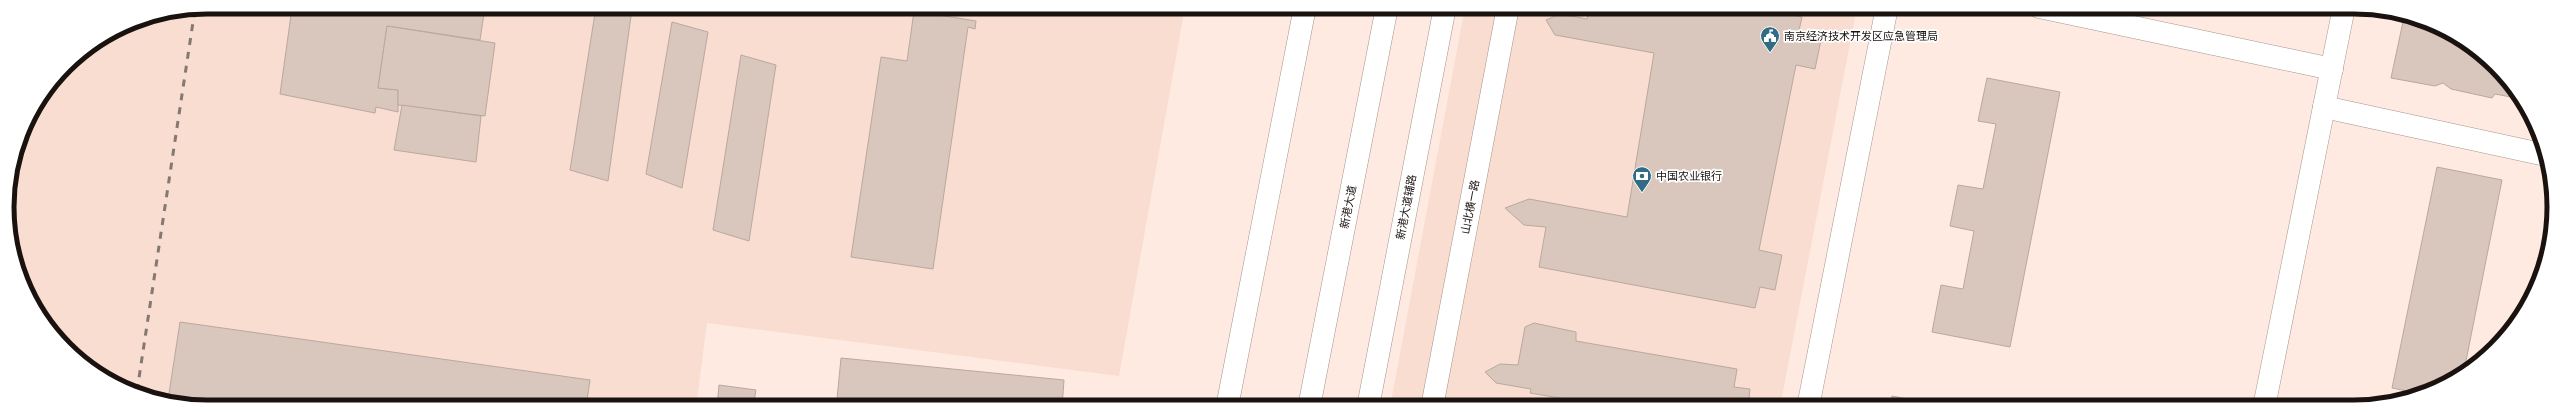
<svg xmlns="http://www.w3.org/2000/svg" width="2561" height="414" viewBox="0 0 2561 414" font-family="'PT Sans Narrow','Noto Sans SC',sans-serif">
<rect width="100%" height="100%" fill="#feeae1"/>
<g fill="#f8ddd0">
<polygon points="207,7 1185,7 1119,376 707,323 696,407 194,407 119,386 57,339 18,272 7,194 22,130 66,65 131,22"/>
<polygon points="1465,7 1857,7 1780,407 1390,407"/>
</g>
<g fill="#d9c6bd" stroke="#baa89f">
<polygon points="289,7 485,7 480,40 387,26 378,88 398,90 398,112 376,107 375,113 280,94 291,15 288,14"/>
<polygon points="596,7 631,16 608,181 570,170"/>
<polygon points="814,7 834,7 834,10"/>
<polygon points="1590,7 1749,7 1802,17 1798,35 1821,40 1815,69 1796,65 1759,250 1782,255 1775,290 1760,287 1755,308 1539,267 1546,227 1524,225 1505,208 1529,199 1627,217 1654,53 1555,35 1546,20 1560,14 1587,19"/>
<polygon points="914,11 976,21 975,29 968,27 933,269 851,257 881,57 907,61"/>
<polygon points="2404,17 2443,28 2505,75 2520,102 2511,97 2495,94 2492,98 2451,89 2443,83 2435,86 2391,78"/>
<polygon points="672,22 708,32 682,188 646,174"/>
<polygon points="387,26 495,43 485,116 398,105 398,90 378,88"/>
<polygon points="741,55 776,65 749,241 713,230"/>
<polygon points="1987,78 2060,92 2010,347 1932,332 1941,285 1963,289 1974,231 1950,226 1958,185 1983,189 1996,124 1978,121"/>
<polygon points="402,105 481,116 476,162 394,150"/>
<polygon points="2437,167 2502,180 2464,371 2442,386 2417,393 2392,388"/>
<polygon points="180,322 590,380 586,407 194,407 168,400"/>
<polygon points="1534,323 1576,332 1576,341 1737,369 1734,387 1750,389 1748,407 1588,407 1589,403 1530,393 1531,389 1496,383 1485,372 1500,364 1518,365 1525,327"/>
<polygon points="841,358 1064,380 1062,407 963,407 933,404 933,407 907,407 837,399"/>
<polygon points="719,385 756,390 753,407 717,407"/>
<polygon points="1892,396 1947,407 1890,407"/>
</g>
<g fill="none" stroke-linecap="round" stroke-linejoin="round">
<defs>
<g id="street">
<polyline points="2039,7 2332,69"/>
<polyline points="2324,107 2545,155"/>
<polyline points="1368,407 1445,7"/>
<polyline points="1432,407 1508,7"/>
<polyline points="1808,407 1887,7"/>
<polyline points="2264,407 2344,7"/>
</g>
<g id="primary">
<polyline points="1227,407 1305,7"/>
<polyline points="1309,407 1387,7"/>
</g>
</defs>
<use href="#street" stroke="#a6948c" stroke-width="23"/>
<use href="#primary" stroke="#a6948c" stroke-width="23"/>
<use href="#street" stroke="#fff" stroke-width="22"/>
<use href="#primary" stroke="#fff" stroke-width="22"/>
<polyline stroke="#857872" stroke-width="3" stroke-dasharray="7 7" stroke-linecap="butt" points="137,391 195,9"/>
</g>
<defs>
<symbol id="civic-pin" viewBox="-11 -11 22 30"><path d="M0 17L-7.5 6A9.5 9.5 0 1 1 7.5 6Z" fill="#316b84" stroke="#fff"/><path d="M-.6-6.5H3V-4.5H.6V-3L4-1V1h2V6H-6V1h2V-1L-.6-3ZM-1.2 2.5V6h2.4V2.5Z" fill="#fff"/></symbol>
<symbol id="bank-pin" viewBox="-11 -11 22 30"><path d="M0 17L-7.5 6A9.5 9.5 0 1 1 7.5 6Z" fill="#316b84" stroke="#fff"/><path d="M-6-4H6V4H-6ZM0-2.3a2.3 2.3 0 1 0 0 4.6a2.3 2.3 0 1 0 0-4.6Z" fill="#fff"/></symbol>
</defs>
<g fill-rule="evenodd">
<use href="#civic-pin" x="1759" y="25" width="22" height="30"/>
<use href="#bank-pin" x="1631" y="165" width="22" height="30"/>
</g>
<g text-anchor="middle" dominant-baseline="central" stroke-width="3.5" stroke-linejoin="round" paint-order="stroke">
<g font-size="11" fill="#19120f" stroke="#fff" text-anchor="start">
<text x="1784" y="36">南京经济技术开发区应急管理局</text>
<text x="1656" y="176">中国农业银行</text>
</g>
<g font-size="11" fill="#19120f" stroke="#fff">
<text transform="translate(1348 207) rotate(-79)">新港大道</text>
<text transform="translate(1406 207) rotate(-79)">新港大道辅路</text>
<text transform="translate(1470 207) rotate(-79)">山北横一路</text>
</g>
</g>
<path d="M0 0H2561V414H0ZM207 14H2354A193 193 0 0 1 2547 207V207A193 193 0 0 1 2354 400H207A193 193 0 0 1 14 207V207A193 193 0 0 1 207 14Z" fill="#fff" fill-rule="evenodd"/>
<path fill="none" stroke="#19120f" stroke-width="5" d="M207 14H2354A193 193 0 0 1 2547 207V207A193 193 0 0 1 2354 400H207A193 193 0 0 1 14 207V207A193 193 0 0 1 207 14Z"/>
</svg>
